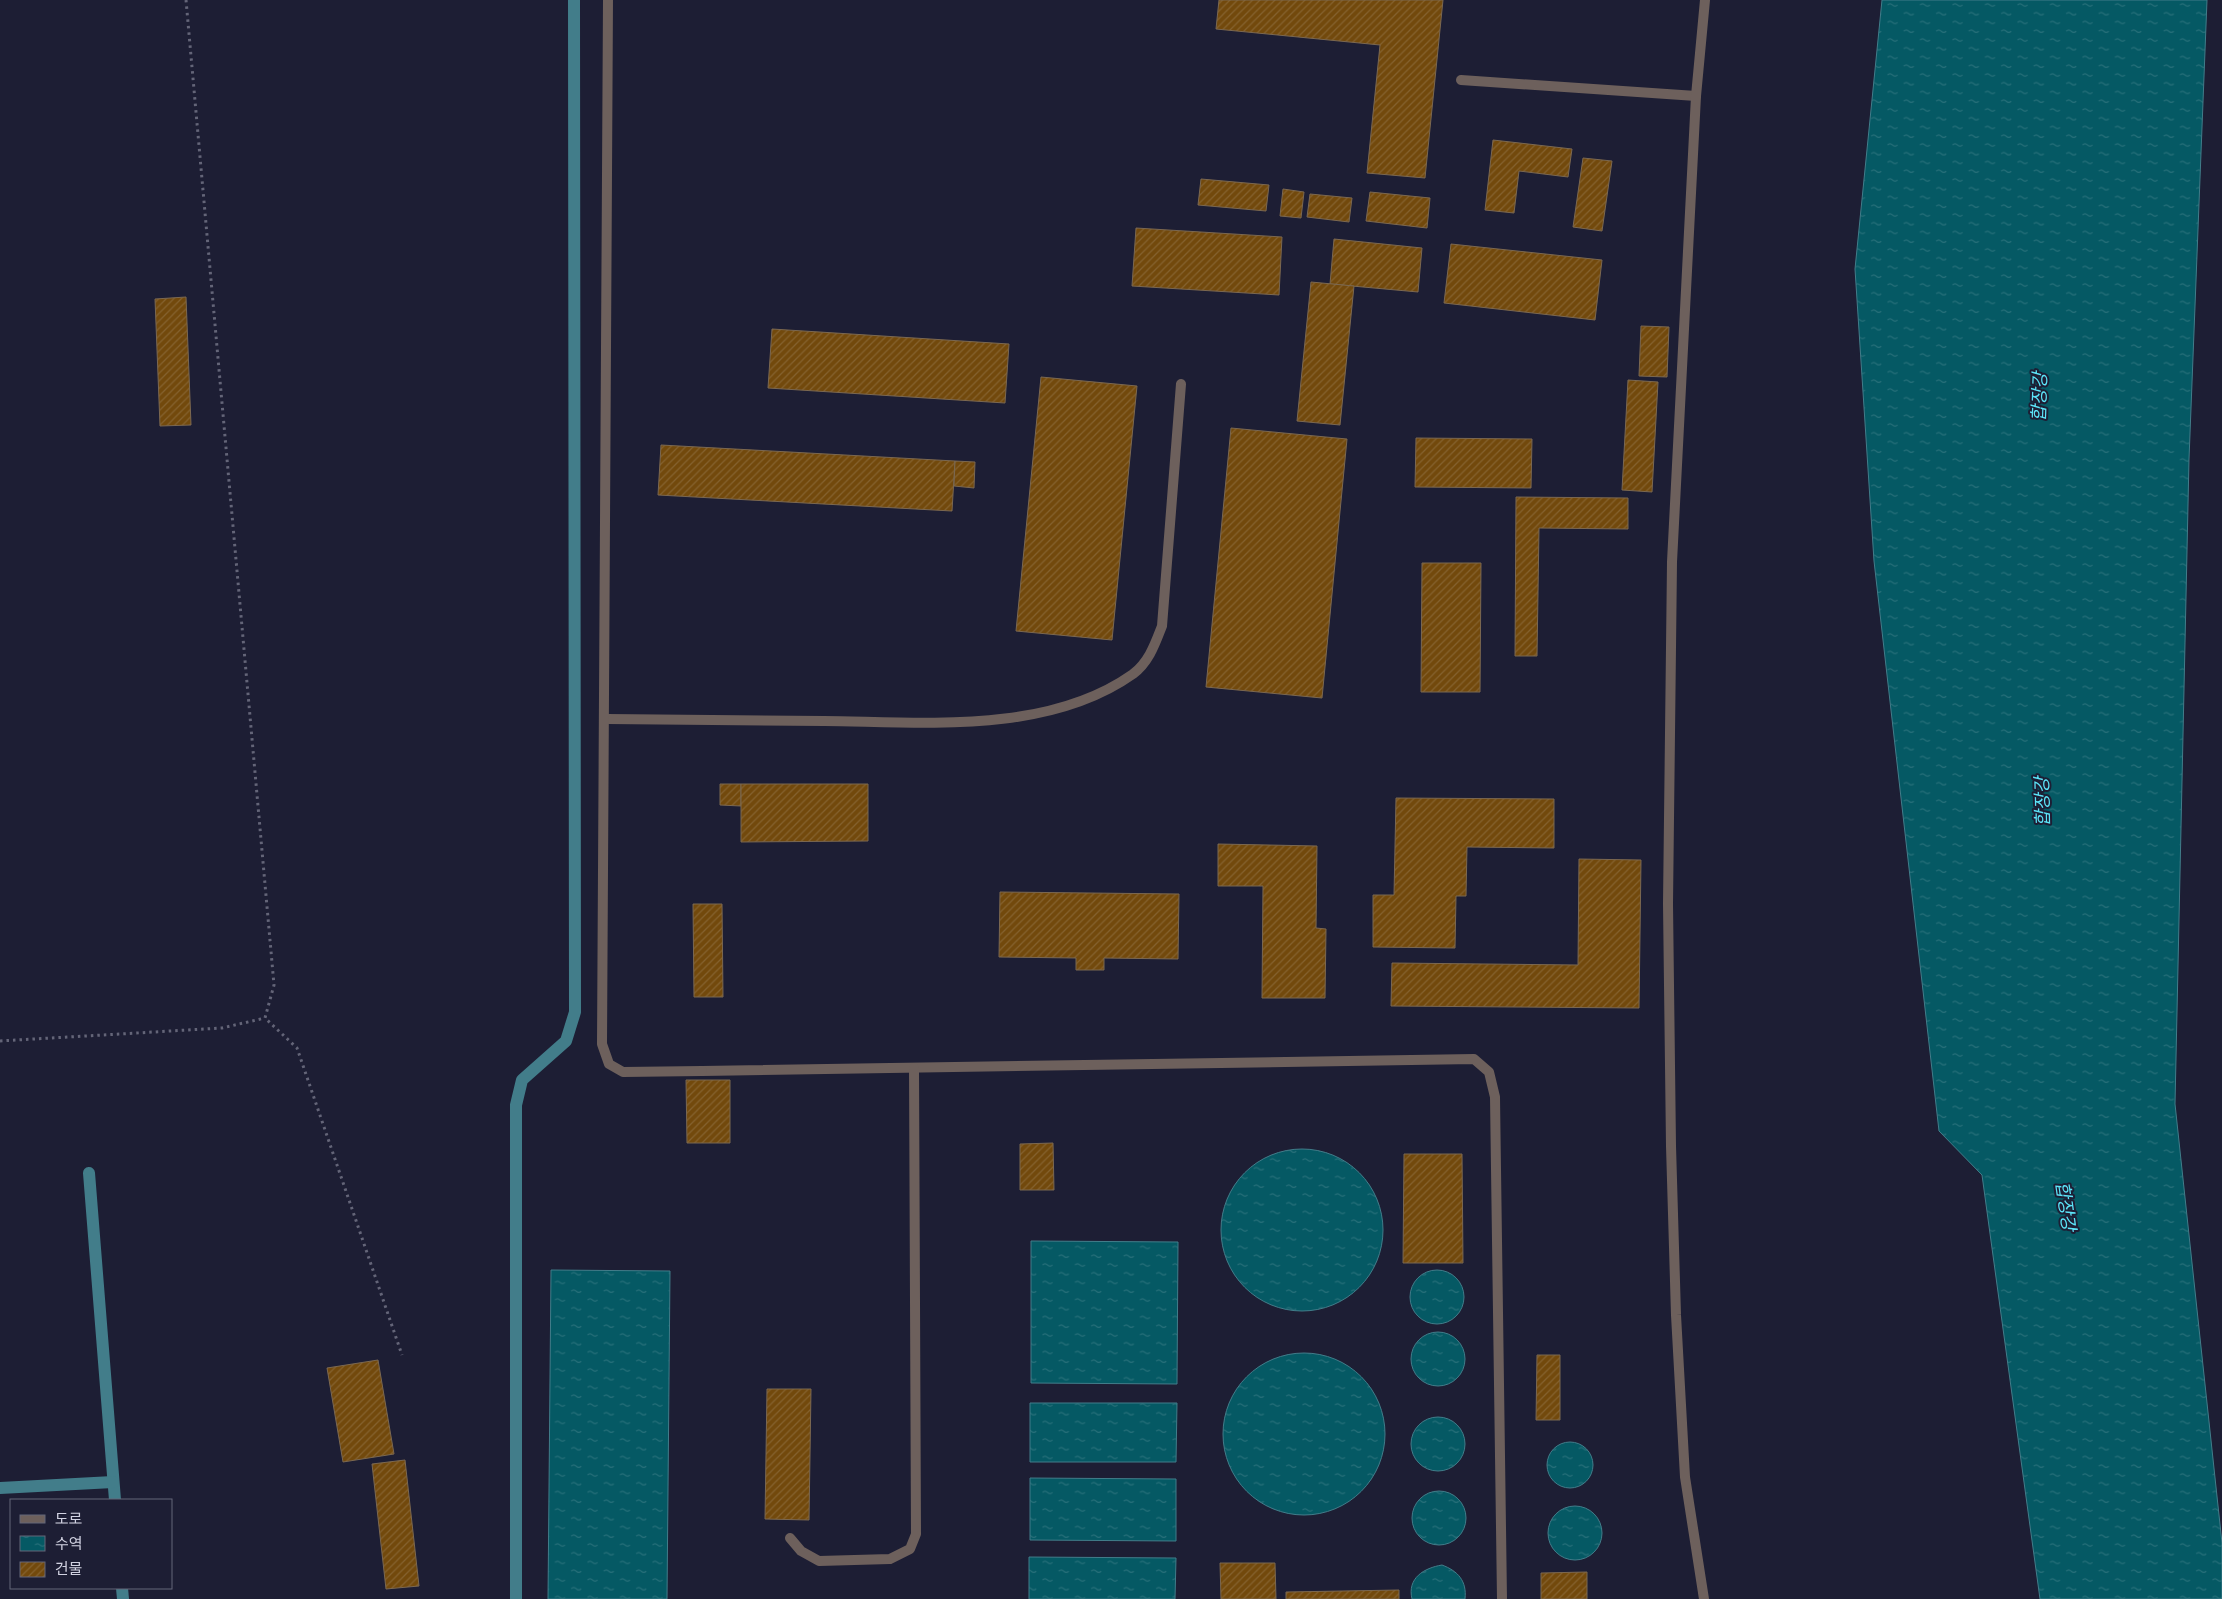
<svg xmlns="http://www.w3.org/2000/svg" width="2222" height="1599" viewBox="0 0 2222 1599" font-family="Quicksand,'Noto Sans KR',sans-serif">
<defs>
<pattern id="water-ripples" width="26" height="14" patternUnits="userSpaceOnUse" patternTransform="scale(1.25)"><rect width="26" height="14" fill="#055964"/><path d="M2 4q2-2 4 0t4 0M15 11q2-2 4 0t4 0" fill="none" stroke="#28707a"/></pattern>
<pattern id="building-hatch" width="6" height="6" patternUnits="userSpaceOnUse" patternTransform="scale(1.25)"><rect width="6" height="6" fill="#72490c"/><path d="M-1 1l2-2M0 6l6-6M5 7l2-2" fill="none" stroke="#85622f"/></pattern>
</defs>
<rect width="100%" height="100%" fill="#1d1e34"/>
<g fill="url(#water-ripples)" stroke="#427d8a">
<polygon points="1882,0 2207,0 2189,459 2175,1104 2222,1543 2222,1599 2040,1599 1982,1175 1939,1131 1874,561 1855,269"/>
<circle cx="1302" cy="1230" r="81"/>
<polygon points="1031,1241 1178,1242 1177,1384 1031,1383"/>
<circle cx="1437" cy="1297" r="27"/>
<polygon points="551,1270 670,1271 667,1599 548,1599"/>
<circle cx="1438" cy="1359" r="27"/>
<circle cx="1304" cy="1434" r="81"/>
<polygon points="1030,1403 1177,1403 1176,1462 1030,1462"/>
<circle cx="1438" cy="1444" r="27"/>
<circle cx="1570" cy="1465" r="23"/>
<polygon points="1030,1478 1176,1479 1176,1541 1030,1540"/>
<circle cx="1439" cy="1518" r="27"/>
<circle cx="1575" cy="1533" r="27"/>
<polygon points="1029,1557 1176,1558 1175,1599 1029,1599"/>
<path d="M 1442,1565 C 1458,1571 1467,1581 1465,1599 L 1412,1599 C 1407,1578 1424,1568 1442,1565 Z"/>
</g>
<g fill="none" stroke-linecap="round" stroke-linejoin="round">
<g stroke="#427d8a" stroke-width="12">
<polyline points="89,1173 115,1500"/>
<polyline points="0,1488 113,1482"/>
<polyline points="122,1588 123,1599"/>
<polyline points="516,1599 516,1105 522,1080 566,1041 575,1012 574,0"/>
</g>
</g>
<g fill="url(#building-hatch)" stroke="#7b6851">
<polygon points="1219,0 1443,0 1425,178 1367,173 1380,45 1216,29"/>
<polygon points="1493,140 1572,149 1568,177 1519,171 1514,213 1485,210"/>
<polygon points="1583,158 1612,161 1602,231 1573,227"/>
<polygon points="1201,179 1269,185 1266,211 1198,205"/>
<polygon points="1283,189 1304,192 1301,218 1280,216"/>
<polygon points="1370,192 1430,198 1427,228 1366,221"/>
<polygon points="1310,194 1352,198 1349,222 1307,217"/>
<polygon points="1136,228 1282,237 1279,295 1132,286"/>
<polygon points="1334,239 1422,248 1418,292 1330,284"/>
<polygon points="1451,244 1602,260 1595,320 1444,303"/>
<polygon points="1311,282 1354,286 1340,425 1297,421"/>
<polygon points="186,297 191,425 160,426 155,299"/>
<polygon points="1641,326 1669,327 1667,377 1639,376"/>
<polygon points="772,329 1009,344 1005,403 768,388"/>
<polygon points="1041,377 1137,386 1112,640 1016,631"/>
<polygon points="1628,380 1658,382 1652,492 1622,490"/>
<polygon points="1231,428 1347,439 1322,698 1206,687"/>
<polygon points="1416,438 1532,439 1531,488 1415,487"/>
<polygon points="661,445 955,461 952,511 658,495"/>
<polygon points="955,461 975,462 974,488 954,486"/>
<polygon points="1516,497 1628,498 1628,529 1539,528 1537,656 1515,656"/>
<polygon points="1422,563 1481,563 1480,692 1421,692"/>
<polygon points="720,784 741,784 741,806 720,805"/>
<polygon points="741,784 868,784 868,841 741,842"/>
<polygon points="1396,798 1554,799 1554,848 1467,847 1466,896 1456,896 1455,948 1373,947 1373,895 1394,895"/>
<polygon points="1218,844 1317,846 1316,928 1326,929 1325,998 1262,998 1263,886 1218,886"/>
<polygon points="1579,859 1641,860 1639,1008 1391,1006 1392,963 1578,965"/>
<polygon points="1000,892 1179,894 1178,959 1104,958 1104,970 1076,970 1076,958 999,957"/>
<polygon points="693,904 722,904 723,997 694,997"/>
<polygon points="686,1080 730,1080 730,1143 687,1143"/>
<polygon points="1053,1143 1054,1190 1020,1190 1020,1144"/>
<polygon points="1404,1154 1462,1154 1463,1263 1403,1263"/>
<polygon points="1537,1355 1560,1355 1560,1420 1536,1420"/>
<polygon points="378,1360 394,1454 343,1462 327,1368"/>
<polygon points="767,1389 811,1389 809,1520 765,1519"/>
<polygon points="405,1460 419,1586 386,1589 372,1464"/>
<polygon points="1220,1563 1275,1563 1276,1599 1221,1599"/>
<polygon points="1587,1572 1587,1599 1541,1599 1541,1573"/>
<polygon points="1399,1590 1399,1599 1286,1599 1286,1592"/>
</g>
<g fill="none" stroke-linecap="round" stroke-linejoin="round">
<g stroke="#646578" stroke-width="3" stroke-dasharray="2.5 4" stroke-linecap="butt">
<polyline points="186,0 274,985 265,1018 297,1048 402,1355"/>
<polyline points="0,1041 222,1028 265,1018"/>
</g>
<g stroke="#6d605c" stroke-width="10">
<polyline points="1461,80 1696,96"/>
<path d="M 604,719 C 677,720 750,720 824,721 C 923,722 1047,735 1133,674 C 1149,662 1155,644 1162,626 L 1181,384"/>
<polyline points="702,1071 1474,1059 1489,1072 1495,1097 1502,1599"/>
<polyline points="790,1538 801,1551 819,1561 890,1559 910,1549 916,1534 914,1068"/>
</g>
<g stroke="#6d605c" stroke-width="10">
<polyline points="608,0 602,1044 609,1064 623,1072 702,1071"/>
<polyline points="1704,1599 1685,1477 1676,1315 1671,1146 1668,904 1672,562 1696,96 1705,0"/>
</g>
</g>
<g text-anchor="middle" dominant-baseline="central" stroke-width="4" stroke-linejoin="round" paint-order="stroke">
<g font-size="18" font-style="italic" fill="#5ce4f8" stroke="#1d1e34">
<text transform="translate(2039 397) rotate(-88)">합장강</text>
<text transform="translate(2042 802) rotate(-91)">합장강</text>
<text transform="translate(2066 1206) rotate(82)">합장강</text>
</g>
</g>
<rect x="10" y="1499" width="162" height="90" fill="#1d1e34" stroke="#656679"/>
<rect x="20" y="1515" width="25" height="8" fill="#6d605c" stroke="#656679"/>
<text x="55" y="1524" font-size="15" fill="#d1d2e1">도로</text>
<rect x="20" y="1536" width="25" height="15" fill="url(#water-ripples)" stroke="#656679"/>
<text x="55" y="1549" font-size="15" fill="#d1d2e1">수역</text>
<rect x="20" y="1562" width="25" height="15" fill="url(#building-hatch)" stroke="#656679"/>
<text x="55" y="1574" font-size="15" fill="#d1d2e1">건물</text>
</svg>
